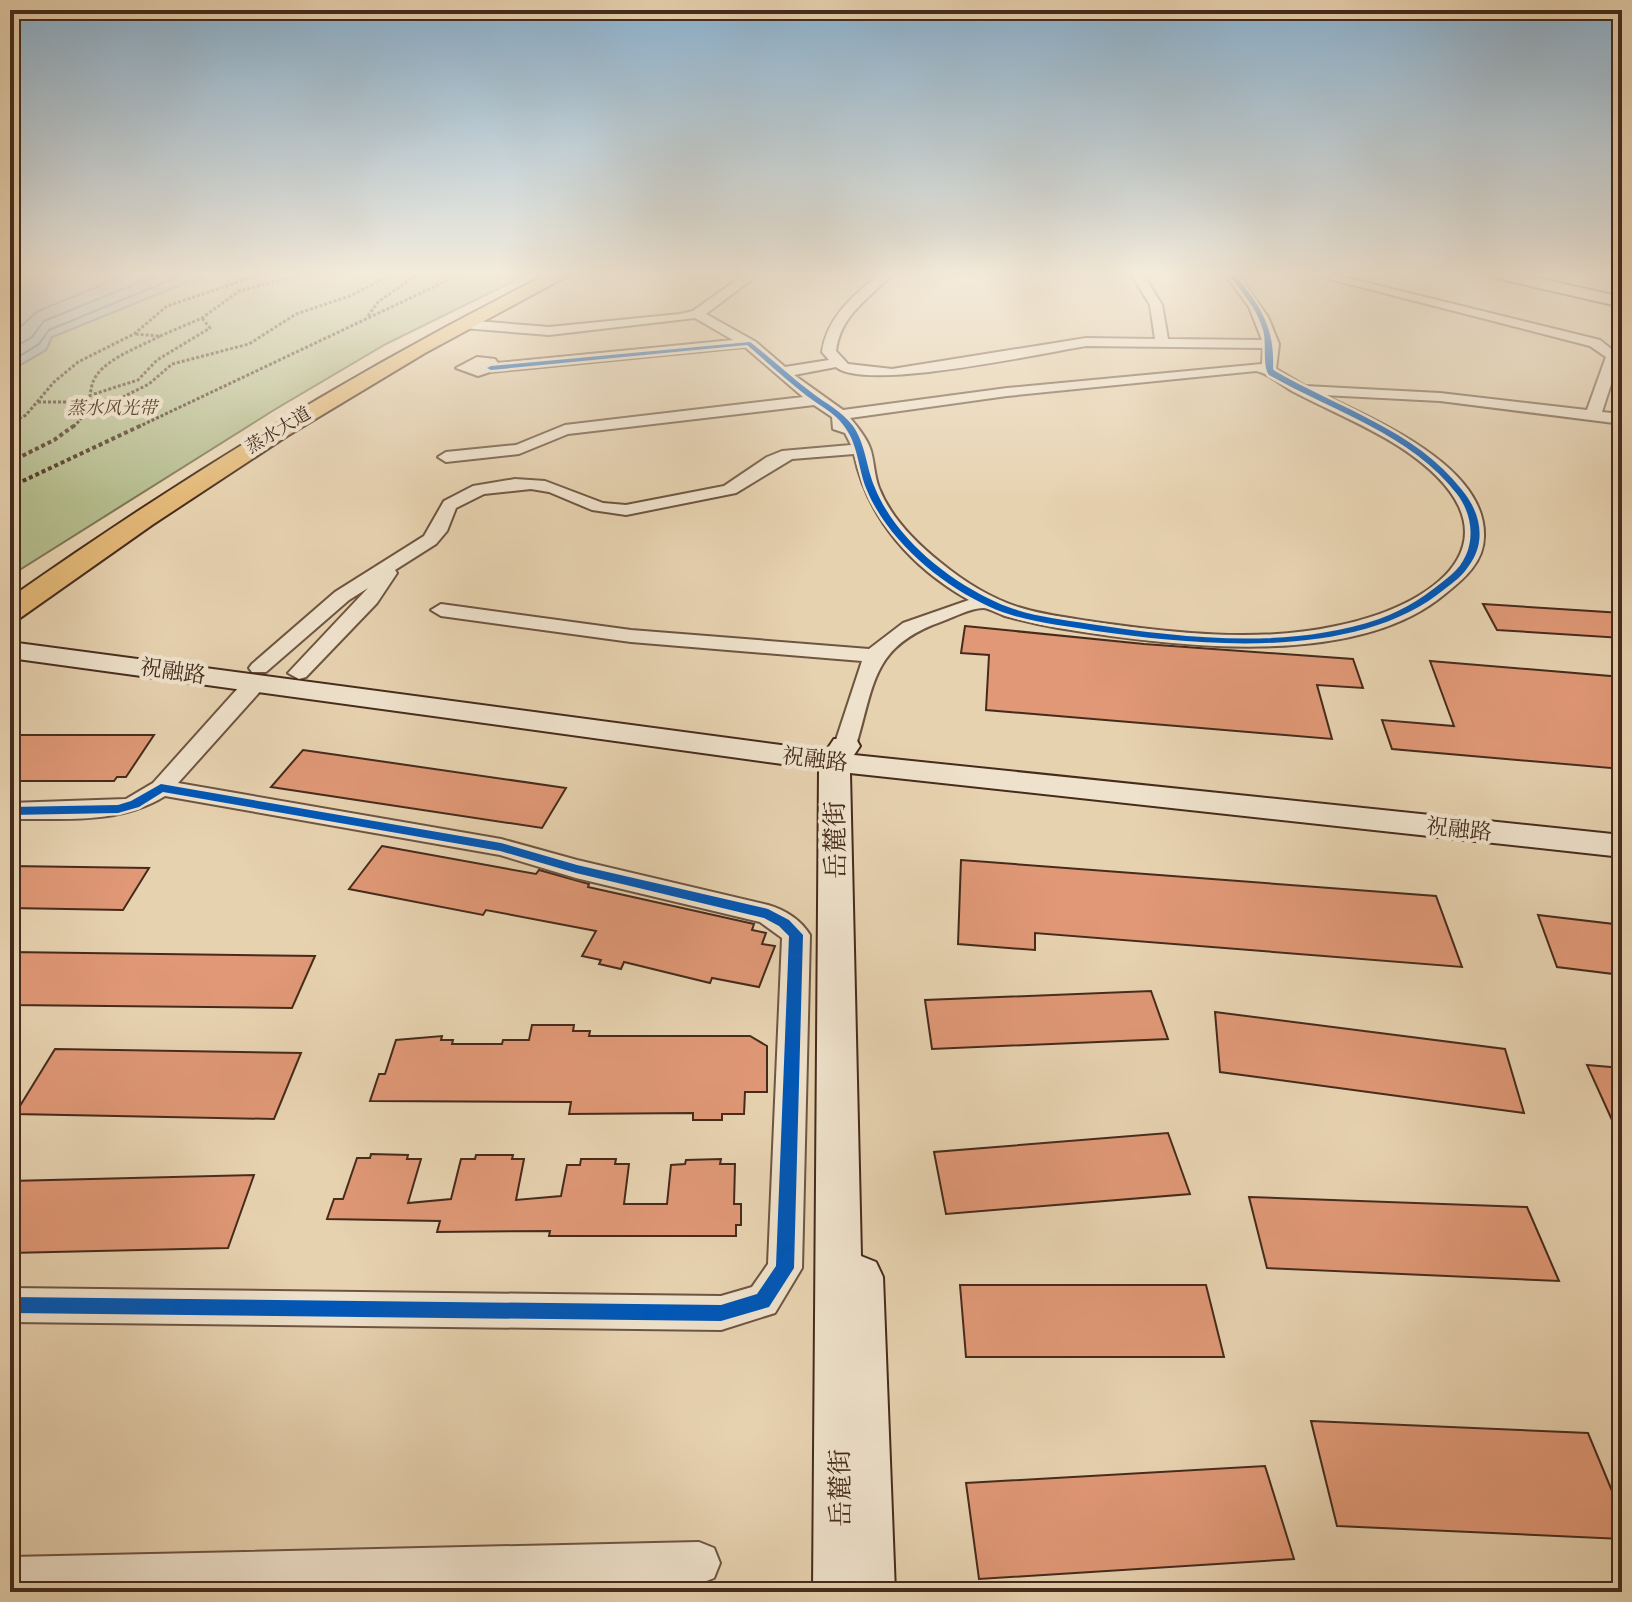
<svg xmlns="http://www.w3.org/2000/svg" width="1632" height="1602" viewBox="0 0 1632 1602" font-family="'Libre Caslon Text','Noto Serif SC',serif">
<rect width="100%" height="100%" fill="#e7d2b0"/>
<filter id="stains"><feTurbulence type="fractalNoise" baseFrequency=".0025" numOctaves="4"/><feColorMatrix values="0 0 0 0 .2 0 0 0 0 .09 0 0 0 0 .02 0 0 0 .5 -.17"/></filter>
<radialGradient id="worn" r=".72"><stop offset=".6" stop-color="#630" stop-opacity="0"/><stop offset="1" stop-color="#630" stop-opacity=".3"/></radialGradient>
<polygon fill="#b4bc8c" stroke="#7d7454" stroke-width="2" points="207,274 528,274 386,344 274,410 10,576 10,371 46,350 52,337"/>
<polygon fill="#9db4b7" stroke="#7a7d79" stroke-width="2" points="10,274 207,274 52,337 46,350 10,371"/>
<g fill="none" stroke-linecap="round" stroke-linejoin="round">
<g stroke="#72706a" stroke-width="2">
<polyline points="10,336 38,311 129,274"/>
<polyline points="10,350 32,337 44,321 160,274"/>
<polyline points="10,362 39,344 49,330 185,274"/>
</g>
</g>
<g fill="#e09876" stroke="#462b1c" stroke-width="2">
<polygon points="1483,604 1622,613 1622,638 1497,630"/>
<polygon points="965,626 1144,644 1353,659 1363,688 1317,685 1332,739 986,710 989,655 961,653"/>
<polygon points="1430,661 1622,677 1622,769 1392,749 1382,720 1454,726"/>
<polygon points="10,735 154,735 126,777 117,777 114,781 10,781"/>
<polygon points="303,750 566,788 542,828 271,787"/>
<polygon points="382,846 536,874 539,870 589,884 588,887 754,924 752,930 766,933 762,944 775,946 759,987 712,978 710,983 624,962 621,969 599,964 601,960 582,956 596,931 486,910 483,915 349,889"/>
<polygon points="961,860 1436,896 1462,967 1035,933 1035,950 958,944"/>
<polygon points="10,866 149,868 123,910 10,908"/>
<polygon points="1538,915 1622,925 1622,975 1557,967"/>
<polygon points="10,952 315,956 292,1008 10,1005"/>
<polygon points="1151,991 1168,1039 932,1049 925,1000"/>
<polygon points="1215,1012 1505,1049 1524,1113 1220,1072"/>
<polygon points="532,1025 574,1025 573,1031 590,1031 589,1036 750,1036 767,1046 767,1092 745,1092 744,1114 722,1114 722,1120 693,1120 693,1113 569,1114 571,1102 370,1101 379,1074 385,1074 396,1040 442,1036 441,1040 453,1040 452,1044 502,1044 503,1040 529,1040"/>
<polygon points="55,1049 301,1053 274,1119 15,1114"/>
<polygon points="1587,1065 1622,1068 1622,1142"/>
<polygon points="1168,1133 1190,1194 946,1214 934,1152"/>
<polygon points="371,1154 408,1155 407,1159 421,1159 408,1203 451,1199 461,1159 475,1159 476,1155 513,1155 512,1159 524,1159 516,1200 561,1196 567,1165 580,1165 581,1159 616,1159 615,1164 629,1164 624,1204 667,1204 671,1165 685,1164 686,1160 721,1159 720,1164 735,1164 734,1204 741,1204 741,1225 736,1225 736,1236 549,1236 550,1231 437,1232 440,1221 327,1219 334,1199 343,1199 357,1158 370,1158"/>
<polygon points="254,1175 228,1248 10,1253 10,1181"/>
<polygon points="1249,1197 1527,1207 1559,1281 1267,1268"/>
<polygon points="960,1285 1206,1285 1224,1357 966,1357"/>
<polygon points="1311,1421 1588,1433 1622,1515 1622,1539 1337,1526"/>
<polygon points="1265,1466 1294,1559 979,1579 966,1483"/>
</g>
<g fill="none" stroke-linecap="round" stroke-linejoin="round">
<defs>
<g id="street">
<path d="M 745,274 L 759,274 L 706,314 L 756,342 L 785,367 L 829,360 L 822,352 C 827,317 853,296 879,274 L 892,274 C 869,299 840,315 836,351 L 848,364 L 892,369 L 1086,338 L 1155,339 L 1150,305 L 1131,274 L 1143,274 L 1162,305 L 1168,339 L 1262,340 L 1249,307 L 1225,274 L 1237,274 L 1268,317 L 1279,344 L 1276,369 L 1305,386 L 1440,393 L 1587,410 L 1606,357 L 1590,346 L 1310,274 L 1331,274 L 1600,340 L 1620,356 L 1602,412 L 1622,414 L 1622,424 L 1440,401 L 1324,395 C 1376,421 1486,466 1484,536 C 1484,562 1464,579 1445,594 C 1354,671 1168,646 1058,628 C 1041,625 1023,621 1005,616 C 999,614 989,608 983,608 C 971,608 954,617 943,621 C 872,646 875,682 856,746 L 845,753 L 834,746 L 862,661 L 631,642 L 441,616 L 431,610 L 441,604 L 631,630 L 869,649 L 903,623 L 969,600 C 912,568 868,519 854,454 L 792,459 L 736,493 L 626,515 L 592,510 L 549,492 L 531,489 L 484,494 L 456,508 L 447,531 L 436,544 L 395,570 L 397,573 L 377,603 L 306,677 L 299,679 L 288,673 L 368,588 L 349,600 L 266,672 L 252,672 L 249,668 L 252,664 L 335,592 L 424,536 L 444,501 L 473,486 L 515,479 L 545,481 L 603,503 L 626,505 L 724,486 L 767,457 L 782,451 L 851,445 L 845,433 L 833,429 L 832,417 L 814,405 L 568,434 L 519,454 L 446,462 L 438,457 L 446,452 L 516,445 L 565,425 L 803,397 L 745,347 L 490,372 L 478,376 L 456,368 L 477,357 L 495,359 L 498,363 L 733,340 L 695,318 L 549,335 L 463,328 L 456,324 L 463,320 L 549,327 L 680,314 L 693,311 ZM 1086,346 L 1263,348 L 1262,364 L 1007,388 L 843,410 L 794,375 L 836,367 C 864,392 1043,353 1086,346 ZM 1256,371 C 1268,373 1281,385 1292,391 C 1328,410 1366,425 1400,447 C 1526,530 1449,603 1336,626 C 1258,643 1173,633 1095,622 C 1070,618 1043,615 1018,607 C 990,598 963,581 940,562 C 915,542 891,518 879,488 C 874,475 874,458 870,448 C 867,439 857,426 850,418 L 1007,396 Z"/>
<path d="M 256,676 L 264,677 L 267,682 L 264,687 L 178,783 L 501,839 L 577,860 L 768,905 C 785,910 800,919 810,935 L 802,1268 L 775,1313 L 721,1330 L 10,1322 L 10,1288 L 721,1296 L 752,1287 L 768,1264 L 782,938 L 760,922 L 576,878 L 500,855 L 165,796 C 118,825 63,818 10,819 L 10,803 L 126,799 L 153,783 L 248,677 Z"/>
<polygon points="699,1542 714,1548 720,1563 714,1578 699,1584 317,1592 10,1592 10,1557"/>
</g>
<g id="secondary">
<polygon points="1490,274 1519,274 1622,297 1622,307 1492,277"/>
<polygon points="10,642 826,751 834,739 856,739 860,746 854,755 1622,835 1622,857 850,773 861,1256 876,1262 883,1277 895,1592 813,1592 819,769 10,658"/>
</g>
<path id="primary" d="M 548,274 L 571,274 L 425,353 L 287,436 L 152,525 L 20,618 L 10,621 L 10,598 C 182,477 360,368 548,274 Z"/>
</defs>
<use href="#street" stroke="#6e5541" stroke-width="4"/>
<use href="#secondary" stroke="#462b1c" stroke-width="4"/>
<use href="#primary" stroke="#462b1c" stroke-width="4"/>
<g stroke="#462b1c" stroke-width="3" stroke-dasharray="3 2" stroke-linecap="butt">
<polyline points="368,316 378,302 418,274"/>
<polyline points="160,336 202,318 239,291 302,274"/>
<polyline points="94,394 138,380 157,360 210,328 202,318"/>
<polyline points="38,402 92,402 123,397 149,384 172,364 249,344 296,314 350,296 393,274"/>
<polyline points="10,423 26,415 54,382 78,362 134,334 167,306 262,274"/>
<path d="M 73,427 C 96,407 86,391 96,376 C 109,357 140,347 160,336 L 134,334"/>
<polyline points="138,427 461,274"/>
</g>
<g stroke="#462b1c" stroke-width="4" stroke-dasharray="4 3" stroke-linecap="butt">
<polyline points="10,462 54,440 75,425"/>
<polyline points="10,487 142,425"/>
</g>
<use href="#street" fill="#efe2cc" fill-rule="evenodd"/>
<use href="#secondary" fill="#efe2cc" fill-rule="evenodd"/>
<use href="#primary" fill="#e4b978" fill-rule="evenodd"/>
<defs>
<g id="cycleway">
<path d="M 1228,274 L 1234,274 C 1260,305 1275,327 1273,369 L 1275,371 C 1338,408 1416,430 1462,490 C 1481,513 1487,542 1468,567 C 1462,576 1454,582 1446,588 C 1359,661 1202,646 1096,631 C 1061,625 1023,622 990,607 C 940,584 887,540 866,488 C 858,467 858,444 844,426 C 834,412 820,406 807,396 C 786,380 767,362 747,345 L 491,370 L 487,368 L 491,366 L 750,342 C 771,358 790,376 811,392 C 826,404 841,410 853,426 C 866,445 866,467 875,488 C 896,539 948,580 996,602 C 1026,616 1059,619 1090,624 C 1183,638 1288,650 1379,619 C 1407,609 1428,594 1451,575 C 1476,554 1476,519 1457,494 C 1411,434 1332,411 1269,375 C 1262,365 1267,343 1263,330 C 1257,308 1241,291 1228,274 Z"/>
<polygon points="161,784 501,843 577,865 768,909 789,920 803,935 794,1268 769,1307 721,1321 10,1313 10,1297 721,1305 757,1294 776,1266 789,936 779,926 764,918 576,873 500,851 163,792 139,807 118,813 10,815 10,807 118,805 131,801"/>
</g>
</defs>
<use href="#cycleway" stroke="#efe2cc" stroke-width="5"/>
<use href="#cycleway" fill="#0057b8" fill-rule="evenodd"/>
</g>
<linearGradient id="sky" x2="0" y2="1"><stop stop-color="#8ab4d4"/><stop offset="0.55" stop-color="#f4ebdb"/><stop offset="1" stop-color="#f4ebdb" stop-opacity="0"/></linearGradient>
<rect width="1632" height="498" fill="url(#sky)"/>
<g text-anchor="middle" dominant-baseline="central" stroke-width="8" stroke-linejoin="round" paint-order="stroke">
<g font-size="18" font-style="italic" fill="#5c4832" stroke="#efe2cc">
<text x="112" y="408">蒸水风光带</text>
</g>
<g font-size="18" fill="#462b1c" stroke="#efe2cc">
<text transform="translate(278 430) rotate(-31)">蒸水大道</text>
</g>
<g font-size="22" fill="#462b1c" stroke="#efe2cc">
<text transform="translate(173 671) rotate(8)">祝融路</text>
<text transform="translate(815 759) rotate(7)">祝融路</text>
<text transform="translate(1459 829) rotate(6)">祝融路</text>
</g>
<g font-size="26" fill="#462b1c" stroke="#efe2cc">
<text transform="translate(835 840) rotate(-91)">岳麓街</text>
<text transform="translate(840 1488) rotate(-91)">岳麓街</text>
</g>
</g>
<rect width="1632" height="1602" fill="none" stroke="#e7d2b0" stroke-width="40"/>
<rect x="12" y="12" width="1608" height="1578" fill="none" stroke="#462b1c" stroke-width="4"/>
<rect x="20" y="20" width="1592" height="1562" fill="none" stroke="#462b1c" stroke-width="2"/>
<rect width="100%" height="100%" filter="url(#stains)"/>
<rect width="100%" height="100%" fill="url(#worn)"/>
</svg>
